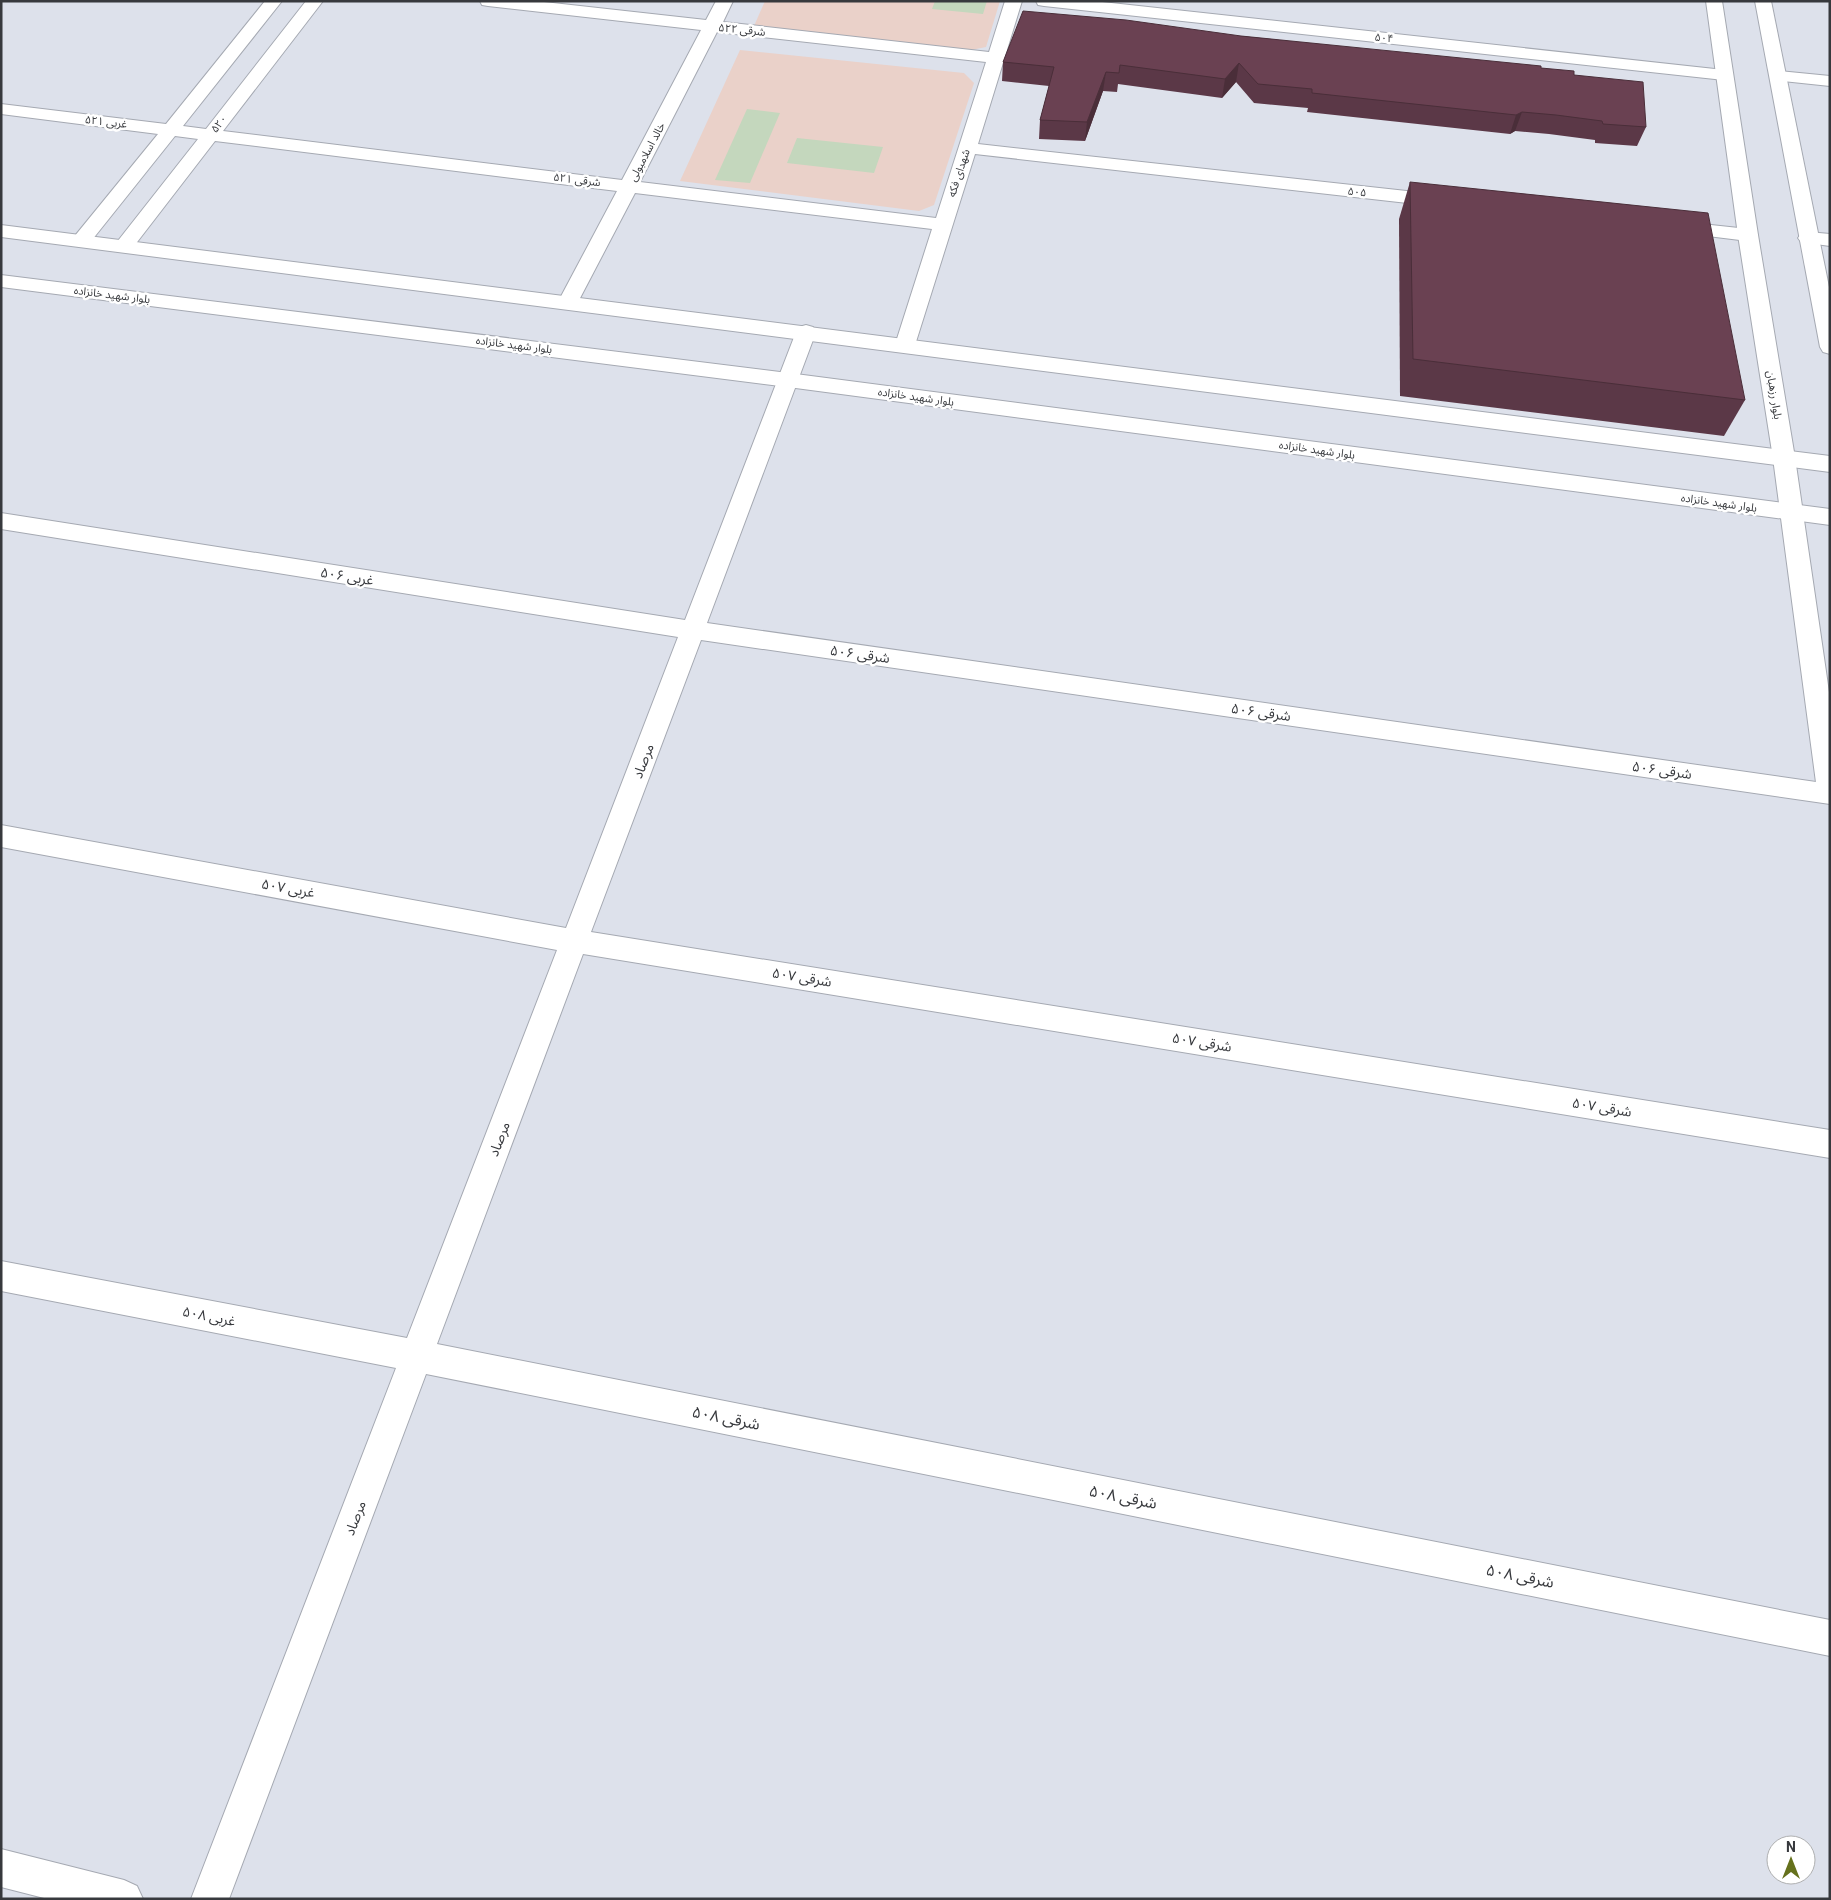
<svg xmlns="http://www.w3.org/2000/svg" width="1831" height="1900" viewBox="0 0 1831 1900" font-family="Roboto,'Noto Sans Arabic',sans-serif">
<rect width="100%" height="100%" fill="#dde1eb"/>
<g fill="#ead1c9">
<polygon points="765,1 1000,1 986,47 971,50 754,26"/>
<polygon points="740,50 964,73 974,83 934,205 919,211 680,181"/>
</g>
<g fill="#c4d7bd">
<polygon points="935,1 987,1 983,14 932,9"/>
<polygon points="747,109 780,113 750,183 715,180"/>
<polygon points="797,138 883,147 874,173 787,163"/>
</g>
<g fill="none" stroke-linecap="round" stroke-linejoin="round">
<defs>
<g id="minor">
<path d="M 265,1 L 282,1 L 183,126 L 206,129 L 306,1 L 323,1 L 223,131 L 622,180 L 701,30 L 488,6 L 482,5 L 480,1 L 535,1 L 706,20 L 716,1 L 733,1 L 723,22 L 989,52 L 1005,1 L 1022,1 L 978,144 L 1443,195 L 1450,197 L 1453,201 L 1450,205 L 1443,207 L 975,154 L 915,345 L 912,350 L 905,352 L 898,350 L 895,345 L 932,229 L 635,193 L 578,302 L 575,307 L 568,308 L 561,307 L 558,302 L 617,191 L 215,141 L 131,250 L 124,252 L 117,250 L 114,246 L 117,242 L 198,139 L 175,136 L 88,245 L 81,247 L 74,245 L 71,241 L 74,237 L 158,134 L 1,114 L 1,104 L 166,124 ZM 717,32 L 986,62 L 936,218 L 640,182 Z"/>
<polygon points="1036,1 1093,1 1724,70 1730,71 1733,75 1730,79 1724,80 1044,6 1038,5"/>
<polygon points="1779,71 1830,76 1830,86 1773,80 1770,76 1773,72"/>
<polygon points="1674,221 1748,229 1755,231 1758,235 1755,239 1748,241 1667,231 1664,227 1667,223"/>
<polygon points="1808,232 1830,234 1830,246 1801,242 1798,238 1801,234"/>
<polygon points="806,325 813,327 816,332 707,623 1830,784 1830,804 701,640 591,932 1830,1130 1830,1158 583,954 437,1344 1830,1620 1830,1656 426,1374 229,1899 191,1899 396,1368 1,1291 1,1261 407,1338 557,950 1,847 1,825 566,928 678,637 1,529 1,513 685,620 796,332 799,327"/>
<polygon points="1,1849 124,1880 137,1886 143,1899 48,1899 1,1887"/>
</g>
<g id="tertiary">
<polygon points="1706,1 1722,1 1758,235 1795,458 1830,699 1830,800 1821,797 1817,790 1773,458 1738,235"/>
<polygon points="1755,1 1771,1 1830,292 1830,354 1823,352 1820,347"/>
</g>
<g id="secondary">
<polygon points="1,225 1830,456 1830,472 1,237"/>
<polygon points="1,275 788,373 1830,509 1830,525 788,387 1,287"/>
</g>
</defs>
<use href="#minor" stroke="#a5a9b2" stroke-width="2"/>
<use href="#tertiary" stroke="#a5a9b2" stroke-width="2"/>
<use href="#secondary" stroke="#a5a9b2" stroke-width="2"/>
<use href="#minor" fill="#fff" fill-rule="evenodd"/>
<use href="#tertiary" fill="#fff" fill-rule="evenodd"/>
<use href="#secondary" fill="#fff" fill-rule="evenodd"/>
</g>
<g fill="#5b3847">
<polygon points="1241,36 1541,68 1574,75 1646,127 1637,146 1595,143 1595,140 1549,134 1515,131 1510,134 1307,112 1308,108 1254,103 1236,82 1222,98 1118,84 1117,92 1103,91 1085,141 1039,139 1040,120 1049,86 1002,81 1003,62"/>
<polygon points="1410,182 1745,400 1724,436 1400,396 1399,219"/>
</g>
<g fill="#4a2e39">
<polygon points="1239,63 1236,82 1222,98 1225,79"/>
<polygon points="1106,72 1103,91 1085,141 1087,122"/>
<polygon points="1522,112 1515,131 1510,134 1516,115"/>
</g>
<g fill="#6a4152" stroke="#4a2e39">
<polygon points="1023,11 1126,20 1241,36 1541,66 1541,68 1574,71 1574,75 1643,82 1646,127 1603,124 1602,121 1556,115 1522,112 1516,115 1312,93 1312,89 1258,84 1239,63 1225,79 1120,65 1119,73 1106,72 1087,122 1040,120 1054,67 1003,62"/>
<polygon points="1410,182 1708,213 1745,400 1413,359"/>
</g>
<g text-anchor="middle" dominant-baseline="central" stroke-width="5" stroke-linejoin="round" paint-order="stroke">
<g font-size="11" fill="#37393d" stroke="#fff">
<text transform="translate(742 30) rotate(6)">۵۲۲ شرقی</text>
<text transform="translate(1384 38) rotate(6)">۵۰۴</text>
<text transform="translate(106 122) rotate(7)">۵۲۱ غربی</text>
<text transform="translate(219 124) rotate(-52)">۵۲۰</text>
<text transform="translate(647 152) rotate(-62)">خالد اسلامبولی</text>
<text transform="translate(959 173) rotate(-72)">شهدای فکه</text>
<text transform="translate(577 180) rotate(7)">۵۲۱ شرقی</text>
<text transform="translate(1357 192) rotate(6)">۵۰۵</text>
<text transform="translate(112 295) rotate(7)">بلوار شهید خانزاده</text>
<text transform="translate(514 345) rotate(7)">بلوار شهید خانزاده</text>
<text transform="translate(1774 395) rotate(81)">بلوار رزهبان</text>
<text transform="translate(916 397) rotate(8)">بلوار شهید خانزاده</text>
<text transform="translate(1317 450) rotate(8)">بلوار شهید خانزاده</text>
<text transform="translate(1719 503) rotate(8)">بلوار شهید خانزاده</text>
</g>
<g font-size="14" fill="#37393d" stroke="#fff">
<text transform="translate(347 576) rotate(9)">۵۰۶ غربی</text>
<text transform="translate(860 654) rotate(8)">۵۰۶ شرقی</text>
<text transform="translate(1261 712) rotate(8)">۵۰۶ شرقی</text>
<text transform="translate(643 761) rotate(-69)">مرصاد</text>
<text transform="translate(1662 770) rotate(8)">۵۰۶ شرقی</text>
<text transform="translate(288 888) rotate(10)">۵۰۷ غربی</text>
<text transform="translate(802 977) rotate(9)">۵۰۷ شرقی</text>
<text transform="translate(1202 1042) rotate(9)">۵۰۷ شرقی</text>
<text transform="translate(1602 1107) rotate(9)">۵۰۷ شرقی</text>
<text transform="translate(499 1139) rotate(-69)">مرصاد</text>
<text transform="translate(209 1316) rotate(11)">۵۰۸ غربی</text>
<text transform="translate(355 1518) rotate(-69)">مرصاد</text>
</g>
<g font-size="16" fill="#37393d" stroke="#fff">
<text transform="translate(726 1418) rotate(11)">۵۰۸ شرقی</text>
<text transform="translate(1123 1497) rotate(11)">۵۰۸ شرقی</text>
<text transform="translate(1520 1576) rotate(11)">۵۰۸ شرقی</text>
</g>
</g>
<rect width="1831" height="1900" fill="none" stroke="#37393d" stroke-width="5"/>
<g transform="translate(1791 1860)"><circle r="24" fill="#ffffff" stroke="#afb0b1"/>
<path d="M0-4L9 19L0 12L-9 19Z" fill="#65711c"/>
<text y="-8" font-size="14" font-weight="bold" text-anchor="middle" fill="#37393d">N</text>
</g>
</svg>
